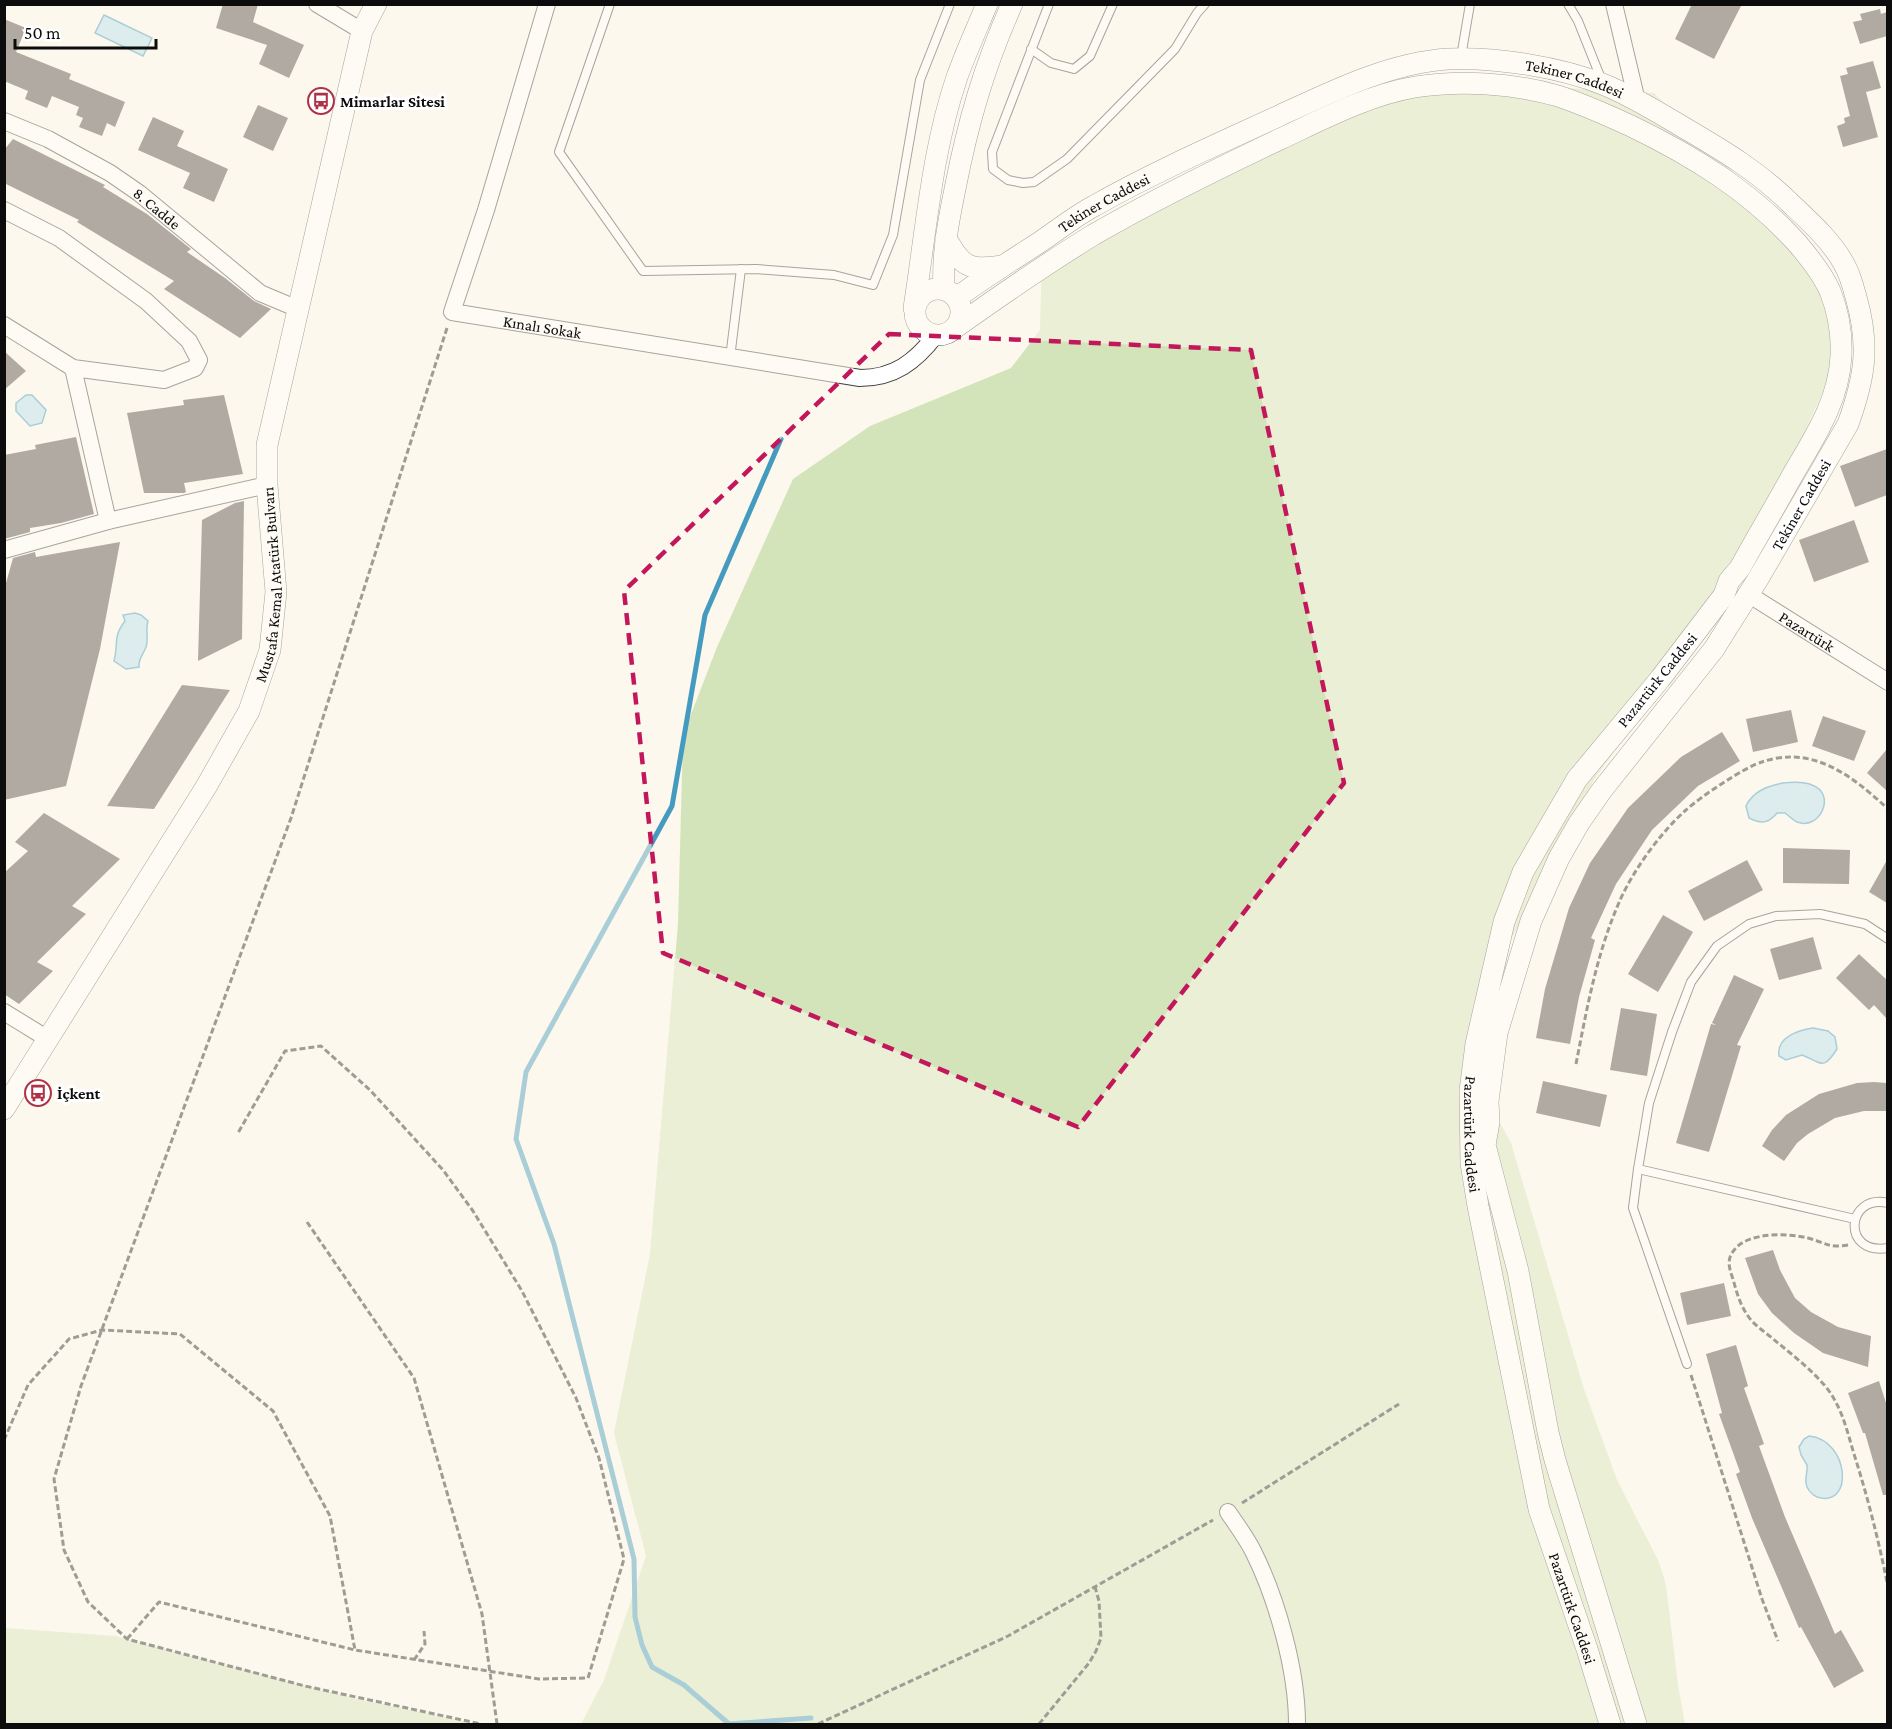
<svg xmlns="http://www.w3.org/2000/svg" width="1892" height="1729" viewBox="0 0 1892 1729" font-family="'Crimson Pro',serif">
<rect width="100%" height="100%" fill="#fdf8ed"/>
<g fill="#d4e4ba">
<polygon points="1479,75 1568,88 1654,93 1757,196 1843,308 1837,360 1790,465 1716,606 1594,780 1509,944 1488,1101 1511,1143 1584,1389 1617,1480 1659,1562 1666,1585 1678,1685 1685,1724 581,1724 604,1680 646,1556 614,1433 650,1254 678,924 683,735 717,647 793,479 870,426 1011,368 1040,330 1042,254 1250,141 1376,82"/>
<polygon points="5,1628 115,1636 357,1699 477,1724 5,1724"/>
</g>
<g fill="#b7e0ef" stroke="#459bbf" stroke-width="1.5">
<polygon points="104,15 152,38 143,56 95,33"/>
<polygon points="26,395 32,395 46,410 42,423 30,426 16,411 16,403"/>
<path d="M 135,613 L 141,615 L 148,621 C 145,629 149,639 146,647 C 143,655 138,659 139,667 L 126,669 L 114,661 C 119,643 112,638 125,621 L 123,615 Z"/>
<path d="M 1783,783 C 1792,782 1803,781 1812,785 C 1837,794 1820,831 1797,822 C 1793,820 1789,816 1785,813 L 1777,813 C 1768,824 1761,824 1749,818 L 1746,806 C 1753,791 1768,786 1783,783 Z"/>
<path d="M 1813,1028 L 1828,1031 L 1835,1037 L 1837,1049 C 1823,1071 1822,1063 1802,1055 L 1786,1060 L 1779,1056 C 1776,1037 1799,1030 1813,1028 Z"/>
<path d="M 1809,1436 C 1850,1440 1854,1509 1817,1497 C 1811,1494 1807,1489 1806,1483 C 1805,1477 1808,1471 1807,1465 L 1801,1455 L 1799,1447 L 1804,1439 Z"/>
</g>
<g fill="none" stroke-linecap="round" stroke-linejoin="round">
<g stroke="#459bbf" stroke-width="5">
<polyline points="729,1724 684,1685 652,1667 642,1645 635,1617 634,1559 554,1244 516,1139 526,1072 672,806 705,615 781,439"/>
<polyline points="729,1724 811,1718"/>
</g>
</g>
<g fill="#534c4a">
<polygon points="223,4 258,4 253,22 304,45 289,78 259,64 267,45 216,28"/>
<polygon points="1692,4 1742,4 1714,59 1675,39"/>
<polygon points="1880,9 1881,14 1887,12 1887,36 1860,44 1853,22 1862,20 1860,14"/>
<polygon points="4,19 26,28 16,52 71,74 69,79 125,102 115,127 107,123 102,136 79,127 83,118 76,115 79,107 52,96 47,108 25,99 28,91 4,81"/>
<polygon points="1873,61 1881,88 1866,92 1878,137 1843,147 1837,126 1845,123 1844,118 1850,116 1840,76 1848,74 1846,68"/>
<polygon points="258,105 288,118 273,151 243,137"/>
<polygon points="153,117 184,131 177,146 228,169 214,202 183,188 190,173 138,150"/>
<polygon points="13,139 105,185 103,187 147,214 191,249 187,252 225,278 254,301 271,309 240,338 164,289 174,281 77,222 79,220 4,183 4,150"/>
<polygon points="4,351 26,371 4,390"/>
<polygon points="224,395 243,474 184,483 186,492 184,493 144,493 127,413 184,405 183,400"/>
<polygon points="76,437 94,514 61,523 30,528 30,532 4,539 4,455 36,449 35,445"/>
<polygon points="1887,449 1887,495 1855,507 1840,466"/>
<polygon points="244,501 242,639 198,661 202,520 235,503"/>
<polygon points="1854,520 1869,562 1814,582 1799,540"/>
<polygon points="120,542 100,649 66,786 4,800 4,590 13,558 35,552 36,557"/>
<polygon points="182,685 230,690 154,809 107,806"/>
<polygon points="1791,710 1798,742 1753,752 1746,719"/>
<polygon points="1823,716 1866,731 1854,761 1812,746"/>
<polygon points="1722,732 1740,761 1698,786 1652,830 1616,884 1591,938 1595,940 1579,997 1570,1044 1536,1038 1545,989 1569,908 1590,863 1628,808 1681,757"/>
<polygon points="1887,749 1887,791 1867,773"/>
<polygon points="44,813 120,859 72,906 86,914 37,962 53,971 19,1004 4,994 4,873 28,851 15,842"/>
<polygon points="1783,848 1850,850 1849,884 1783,883"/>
<polygon points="1747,860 1763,890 1704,921 1688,891"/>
<polygon points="1887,860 1887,903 1869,892"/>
<polygon points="1663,915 1693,932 1658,992 1628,974"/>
<polygon points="1813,937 1822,969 1779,980 1770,949"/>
<polygon points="1859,954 1887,980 1887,1019 1874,1005 1869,1010 1836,978"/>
<polygon points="1734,975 1764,989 1737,1045 1741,1046 1709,1152 1676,1143 1711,1024 1716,1025 1712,1023"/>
<polygon points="1621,1008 1657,1014 1647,1076 1610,1070"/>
<polygon points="1543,1081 1607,1095 1600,1127 1536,1113"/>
<polygon points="1874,1082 1887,1083 1887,1111 1864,1111 1835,1118 1808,1134 1797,1143 1784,1161 1762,1146 1772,1130 1786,1115 1819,1094 1857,1083"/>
<polygon points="1773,1250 1780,1270 1795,1298 1811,1312 1838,1327 1871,1336 1868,1367 1823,1353 1794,1333 1772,1313 1758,1294 1745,1258"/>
<polygon points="1724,1283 1731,1316 1687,1325 1680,1293"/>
<polygon points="1736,1345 1748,1386 1744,1388 1764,1444 1759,1446 1785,1517 1835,1634 1841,1630 1864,1671 1834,1688 1801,1627 1799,1628 1752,1518 1736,1474 1740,1472 1719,1414 1722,1413 1706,1354"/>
<polygon points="1879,1381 1887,1406 1887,1495 1883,1495 1865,1433 1863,1433 1848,1393"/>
</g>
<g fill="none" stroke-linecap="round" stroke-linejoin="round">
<defs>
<g id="service">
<polyline points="610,4 559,152 643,271 756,269 834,275 873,285 893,235 920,80 950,4"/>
<polyline points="1049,4 992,152 993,169 1008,180 1023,183 1034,182 1067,159 1175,49 1197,13 1205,4"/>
<polyline points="1568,4 1578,21 1602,81"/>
<polyline points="1031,49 1051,63 1074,69 1090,56 1113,4"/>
<polyline points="1461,57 1470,4"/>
<polyline points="730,358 741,269"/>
<polyline points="1638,1169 1633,1208 1687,1364"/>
<path d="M 1888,1203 C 1846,1193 1841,1256 1888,1248"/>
<polyline points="1855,1219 1638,1169 1649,1103 1672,1032 1691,982 1717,946 1749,924 1776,916 1820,914 1865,924 1888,939"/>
</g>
<g id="minor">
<polyline points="317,4 362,31"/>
<path id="s1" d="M 547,4 L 486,210 L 452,312 L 860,378 C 894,378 915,362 936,335"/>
<polyline points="1614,4 1637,101"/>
<path id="s2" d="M 4,121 L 48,139 L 110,173 L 139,193 L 260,293 L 298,309"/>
<polyline points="4,210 59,238 146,301 189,341 199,360 195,368 164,380 73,368 4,325"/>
<polyline points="73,368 108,521"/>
<polyline points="4,550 108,521 267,485"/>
<path id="s3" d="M 1748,594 L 1888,682"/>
<polyline points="4,1012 48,1039"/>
<path d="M 1228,1512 C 1236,1524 1246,1537 1253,1551 C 1277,1599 1297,1670 1297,1724"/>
</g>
<g id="tertiary">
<path d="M 946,238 C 962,267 969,271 1002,266"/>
<circle cx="938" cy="312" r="23"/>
<path d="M 944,289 C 942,255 948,223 955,189 C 968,122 984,67 1012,4"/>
<path id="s4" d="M 956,298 C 984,278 1012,260 1040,242 C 1058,230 1075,216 1094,206 C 1154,172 1218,144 1281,115 C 1333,91 1389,63 1448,59 C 1497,57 1560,67 1605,85 C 1634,97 1661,114 1688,130 C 1724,151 1760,173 1789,202 C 1808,220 1831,240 1844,264 C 1850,274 1853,286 1856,297 C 1870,346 1865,377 1848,424 L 1758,579 L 1714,649 L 1602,790 L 1579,823 L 1559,858 L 1531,921 L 1497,1033 L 1488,1101 L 1489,1122 L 1485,1145 L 1518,1271 L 1548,1432 L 1555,1460 L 1636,1724"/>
<path d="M 914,308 C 926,231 932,150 957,77 C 966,52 977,28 987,4"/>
<path id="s5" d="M 956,327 C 1001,295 1046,264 1093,235 C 1153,200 1217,169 1280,139 C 1323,119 1368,95 1415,87 C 1461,80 1513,83 1558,96 C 1583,104 1607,115 1631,126 C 1693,156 1750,191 1797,243 C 1809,257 1822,273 1830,291 C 1838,311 1842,335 1841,356 C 1839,401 1814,438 1792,476 C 1775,507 1757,537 1740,568 L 1729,581 L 1724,595 L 1660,679 L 1577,779 L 1523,872 L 1504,922 L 1476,1044 L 1470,1091 L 1471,1163 L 1478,1206 L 1539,1509 L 1587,1649 L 1610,1724"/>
<path id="s6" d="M 4,1109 L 206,787 L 249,711 L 270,650 L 276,592 L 267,485 L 267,445 L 362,31 L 376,4"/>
</g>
</defs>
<use href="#service" stroke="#3f3f3f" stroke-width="10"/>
<use href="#minor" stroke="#3f3f3f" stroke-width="18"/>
<use href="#tertiary" stroke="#3f3f3f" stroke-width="22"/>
<g stroke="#2e2e2e" stroke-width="3" stroke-dasharray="6 3" stroke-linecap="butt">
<polyline points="447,328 291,818 81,1386 54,1479 64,1550 88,1602 127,1639 305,1686 481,1724"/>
<path d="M 1576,1064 C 1587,1008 1597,951 1621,898 C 1635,868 1661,832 1686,810 C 1699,798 1746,766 1762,762 C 1770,759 1781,757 1789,757 C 1828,756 1861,784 1888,809"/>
<polyline points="307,1222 414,1378 482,1614 497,1724"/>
<path d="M 1848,1245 C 1828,1248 1826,1243 1808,1238 C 1788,1233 1749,1232 1735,1249 C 1726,1259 1729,1268 1733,1279 C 1737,1294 1741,1308 1751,1320 C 1757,1327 1765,1332 1772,1338 C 1790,1353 1811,1369 1826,1387 C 1842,1407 1847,1431 1854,1454 C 1868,1498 1879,1542 1888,1587"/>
<polyline points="1691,1375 1762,1599 1778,1641"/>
<polyline points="4,1440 28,1385 69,1339 102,1330 180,1334 273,1411 330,1516 355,1650"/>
<polyline points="1242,1503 1399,1404"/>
<polyline points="127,1639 159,1602 355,1650 539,1679 588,1678 624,1559 599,1458 576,1398 522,1291 473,1211 443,1170 370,1090 321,1046 285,1051 238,1133"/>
<polyline points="414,1660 425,1644 424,1631"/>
<polyline points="818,1724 1008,1636 1213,1520"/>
<polyline points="1039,1724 1089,1663 1096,1651 1101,1638 1099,1601 1095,1587"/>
</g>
<use href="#service" stroke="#fff" stroke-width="8"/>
<use href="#minor" stroke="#fff" stroke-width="16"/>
<use href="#tertiary" stroke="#fff" stroke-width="21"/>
</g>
<path d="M0 0H1892V1729H0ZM 889,334 L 1251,350 L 1344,783 L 1078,1127 L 663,953 L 624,591 Z" fill="#fdf8ed" fill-opacity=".55" fill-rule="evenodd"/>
<path fill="none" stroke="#c2185b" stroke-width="4.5" stroke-dasharray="12 8" stroke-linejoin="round" d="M 889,334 L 1251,350 L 1344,783 L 1078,1127 L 663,953 L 624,591 Z"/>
<defs>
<symbol id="bus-ring" viewBox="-11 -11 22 22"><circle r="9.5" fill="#fff" stroke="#ae3245" stroke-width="1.5"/><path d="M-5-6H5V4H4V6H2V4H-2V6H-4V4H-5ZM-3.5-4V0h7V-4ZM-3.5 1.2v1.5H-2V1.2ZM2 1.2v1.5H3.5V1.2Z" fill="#ae3245"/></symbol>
</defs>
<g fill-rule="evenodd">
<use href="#bus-ring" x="306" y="86" width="30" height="30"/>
<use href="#bus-ring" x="23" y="1078" width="30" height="30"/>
</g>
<g text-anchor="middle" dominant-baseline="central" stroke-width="6" stroke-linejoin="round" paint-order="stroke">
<g font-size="16" fill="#0c0c0c" stroke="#fff">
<text stroke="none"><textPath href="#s4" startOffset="680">Tekiner Caddesi</textPath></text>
<text stroke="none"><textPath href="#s4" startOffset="176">Tekiner Caddesi</textPath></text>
<text stroke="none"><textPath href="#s2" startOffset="177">8. Cadde</textPath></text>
<text stroke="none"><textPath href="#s1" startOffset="414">Kınalı Sokak</textPath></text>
<text transform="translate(1801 505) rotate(-60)">Tekiner Caddesi</text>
<text stroke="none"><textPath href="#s6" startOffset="597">Mustafa Kemal Atatürk Bulvarı</textPath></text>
<text stroke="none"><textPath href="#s3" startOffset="70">Pazartürk</textPath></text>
<text transform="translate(1657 680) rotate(-51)">Pazartürk Caddesi</text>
<text stroke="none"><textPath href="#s5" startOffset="1954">Pazartürk Caddesi</textPath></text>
<text stroke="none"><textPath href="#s5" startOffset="2440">Pazartürk Caddesi</textPath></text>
</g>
<g font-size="16" font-weight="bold" fill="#0c0c0c" stroke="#fff" text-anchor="start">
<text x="340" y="101">Mimarlar Sitesi</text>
<text x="57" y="1093">İçkent</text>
</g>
</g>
<rect width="1892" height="1729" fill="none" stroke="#0c0c0c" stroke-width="12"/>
<path d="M15 39v9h141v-9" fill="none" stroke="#0c0c0c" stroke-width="3"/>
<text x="24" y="39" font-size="18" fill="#0c0c0c" stroke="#ffffff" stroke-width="4.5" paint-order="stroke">50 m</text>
</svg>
